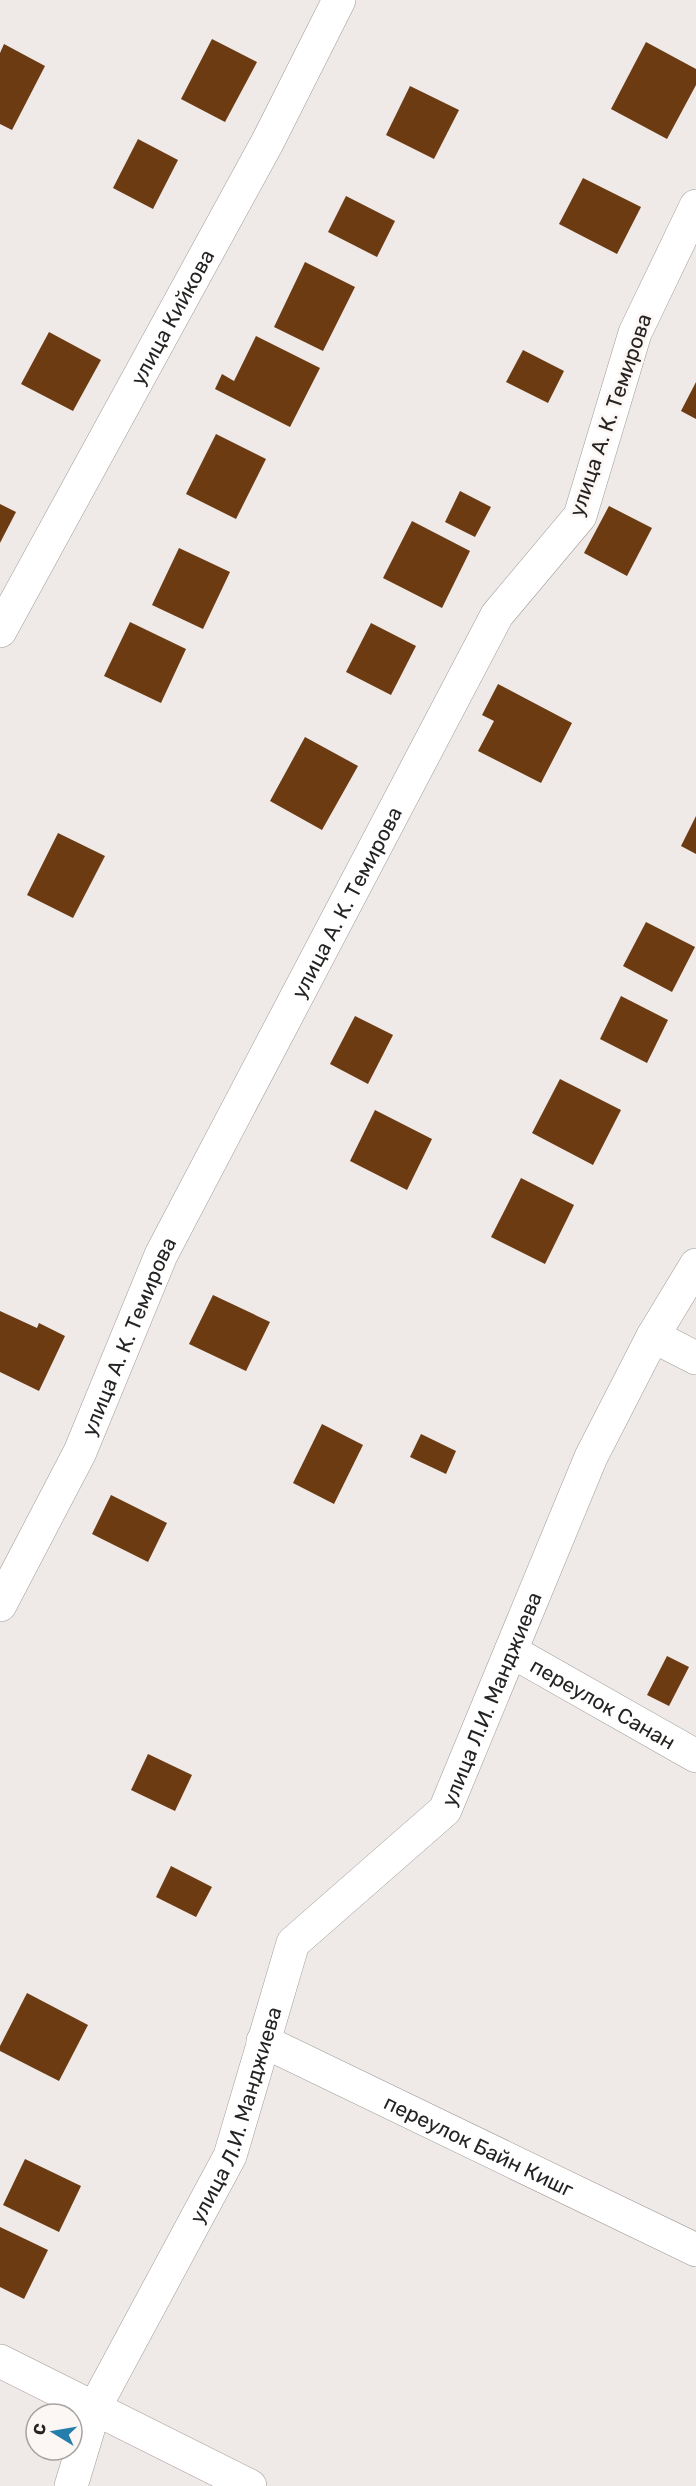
<svg xmlns="http://www.w3.org/2000/svg" width="696" height="2486" viewBox="0 0 696 2486" font-family="Rubik,sans-serif">
<rect width="100%" height="100%" fill="#efeae7"/>
<g fill="#6c3b12">
<polygon points="212,39 257,62 225,122 181,99"/>
<polygon points="646,42 696,69 696,85 667,139 611,109"/>
<polygon points="4,44 45,66 12,130 0,124 0,53"/>
<polygon points="410,86 459,110 434,159 386,135"/>
<polygon points="138,139 178,160 153,209 113,188"/>
<polygon points="583,178 641,207 617,254 559,224"/>
<polygon points="346,196 395,221 377,257 328,232"/>
<polygon points="305,262 355,287 323,351 274,327"/>
<polygon points="49,332 101,360 73,411 21,384"/>
<polygon points="256,336 320,368 290,427 215,389 222,374 234,381"/>
<polygon points="523,350 564,371 548,403 506,382"/>
<polygon points="696,382 696,419 681,411"/>
<polygon points="216,434 266,459 236,519 186,494"/>
<polygon points="460,491 491,507 475,537 445,522"/>
<polygon points="0,504 16,512 0,543"/>
<polygon points="609,506 652,528 627,576 584,553"/>
<polygon points="412,521 470,551 442,608 383,578"/>
<polygon points="179,548 230,572 203,629 152,605"/>
<polygon points="130,622 186,649 161,703 104,676"/>
<polygon points="371,623 416,646 391,695 346,672"/>
<polygon points="498,684 572,723 541,783 478,751 494,721 482,715"/>
<polygon points="305,737 358,766 322,830 270,801"/>
<polygon points="696,816 696,854 681,846"/>
<polygon points="58,833 105,856 73,918 27,895"/>
<polygon points="646,922 695,947 672,992 623,966"/>
<polygon points="621,996 668,1020 647,1063 600,1039"/>
<polygon points="355,1016 393,1035 368,1084 330,1064"/>
<polygon points="560,1079 621,1110 593,1165 532,1133"/>
<polygon points="375,1110 432,1139 407,1190 350,1161"/>
<polygon points="521,1178 574,1205 545,1264 491,1237"/>
<polygon points="213,1295 270,1322 246,1371 189,1344"/>
<polygon points="0,1311 37,1328 39,1323 65,1336 39,1391 0,1372"/>
<polygon points="322,1424 363,1445 334,1504 293,1483"/>
<polygon points="421,1434 456,1451 446,1474 410,1457"/>
<polygon points="111,1495 167,1523 148,1562 92,1534"/>
<polygon points="667,1656 689,1667 669,1706 647,1695"/>
<polygon points="148,1754 192,1775 175,1811 131,1790"/>
<polygon points="171,1866 212,1887 196,1917 156,1897"/>
<polygon points="27,1993 88,2025 59,2081 0,2051 0,2046"/>
<polygon points="25,2159 81,2186 59,2232 3,2205"/>
<polygon points="0,2227 48,2250 24,2299 0,2287"/>
</g>
<g fill="none" stroke-linecap="round" stroke-linejoin="round">
<defs>
<g id="minor">
<path id="s1" d="M 0,631 L 267,143 L 339,0"/>
<polyline points="653,1336 696,1358"/>
<path id="s2" d="M 0,1605 L 80,1452 L 161,1255 L 497,615 L 580,516 L 635,333 L 696,206"/>
<path id="s3" d="M 511,1651 L 696,1756"/>
<path id="s4" d="M 263,2041 L 696,2250"/>
<polyline points="0,2361 250,2486"/>
<path id="s5" d="M 71,2486 L 95,2407 L 230,2156 L 293,1943 L 445,1810 L 591,1457 L 653,1336 L 696,1265"/>
</g>
</defs>
<use href="#minor" stroke="#9f9b98" stroke-width="34"/>
<use href="#minor" stroke="#fff" stroke-width="33"/>
</g>
<g text-anchor="middle" dominant-baseline="central" stroke-width="6" stroke-linejoin="round" paint-order="stroke">
<g font-size="21" fill="#262423" stroke="#fcf7f4">
<text stroke="none"><textPath href="#s1" startOffset="358">улица Кийкова</textPath></text>
<text transform="translate(610 415) rotate(-71)">улица А. К. Темирова</text>
<text stroke="none"><textPath href="#s2" startOffset="784">улица А. К. Темирова</textPath></text>
<text stroke="none"><textPath href="#s2" startOffset="298">улица А. К. Темирова</textPath></text>
<text stroke="none"><textPath href="#s5" startOffset="912">улица Л.И. Манджиева</textPath></text>
<text stroke="none"><textPath href="#s3" startOffset="106">переулок Санан</textPath></text>
<text stroke="none"><textPath href="#s5" startOffset="408">улица Л.И. Манджиева</textPath></text>
<text stroke="none"><textPath href="#s4" startOffset="240">переулок Байн Кишг</textPath></text>
</g>
</g>
<g transform="translate(54 2432) rotate(281)"><circle r="28" fill="#fcf7f4" stroke="#a6a3a0" stroke-width="1.5"/>
<path d="M0-4.5L10 22L0 15L-10 22Z" fill="#247dab"/>
<text y="-9" font-size="16" font-weight="bold" text-anchor="middle" fill="#262423">С</text>
</g>
</svg>
